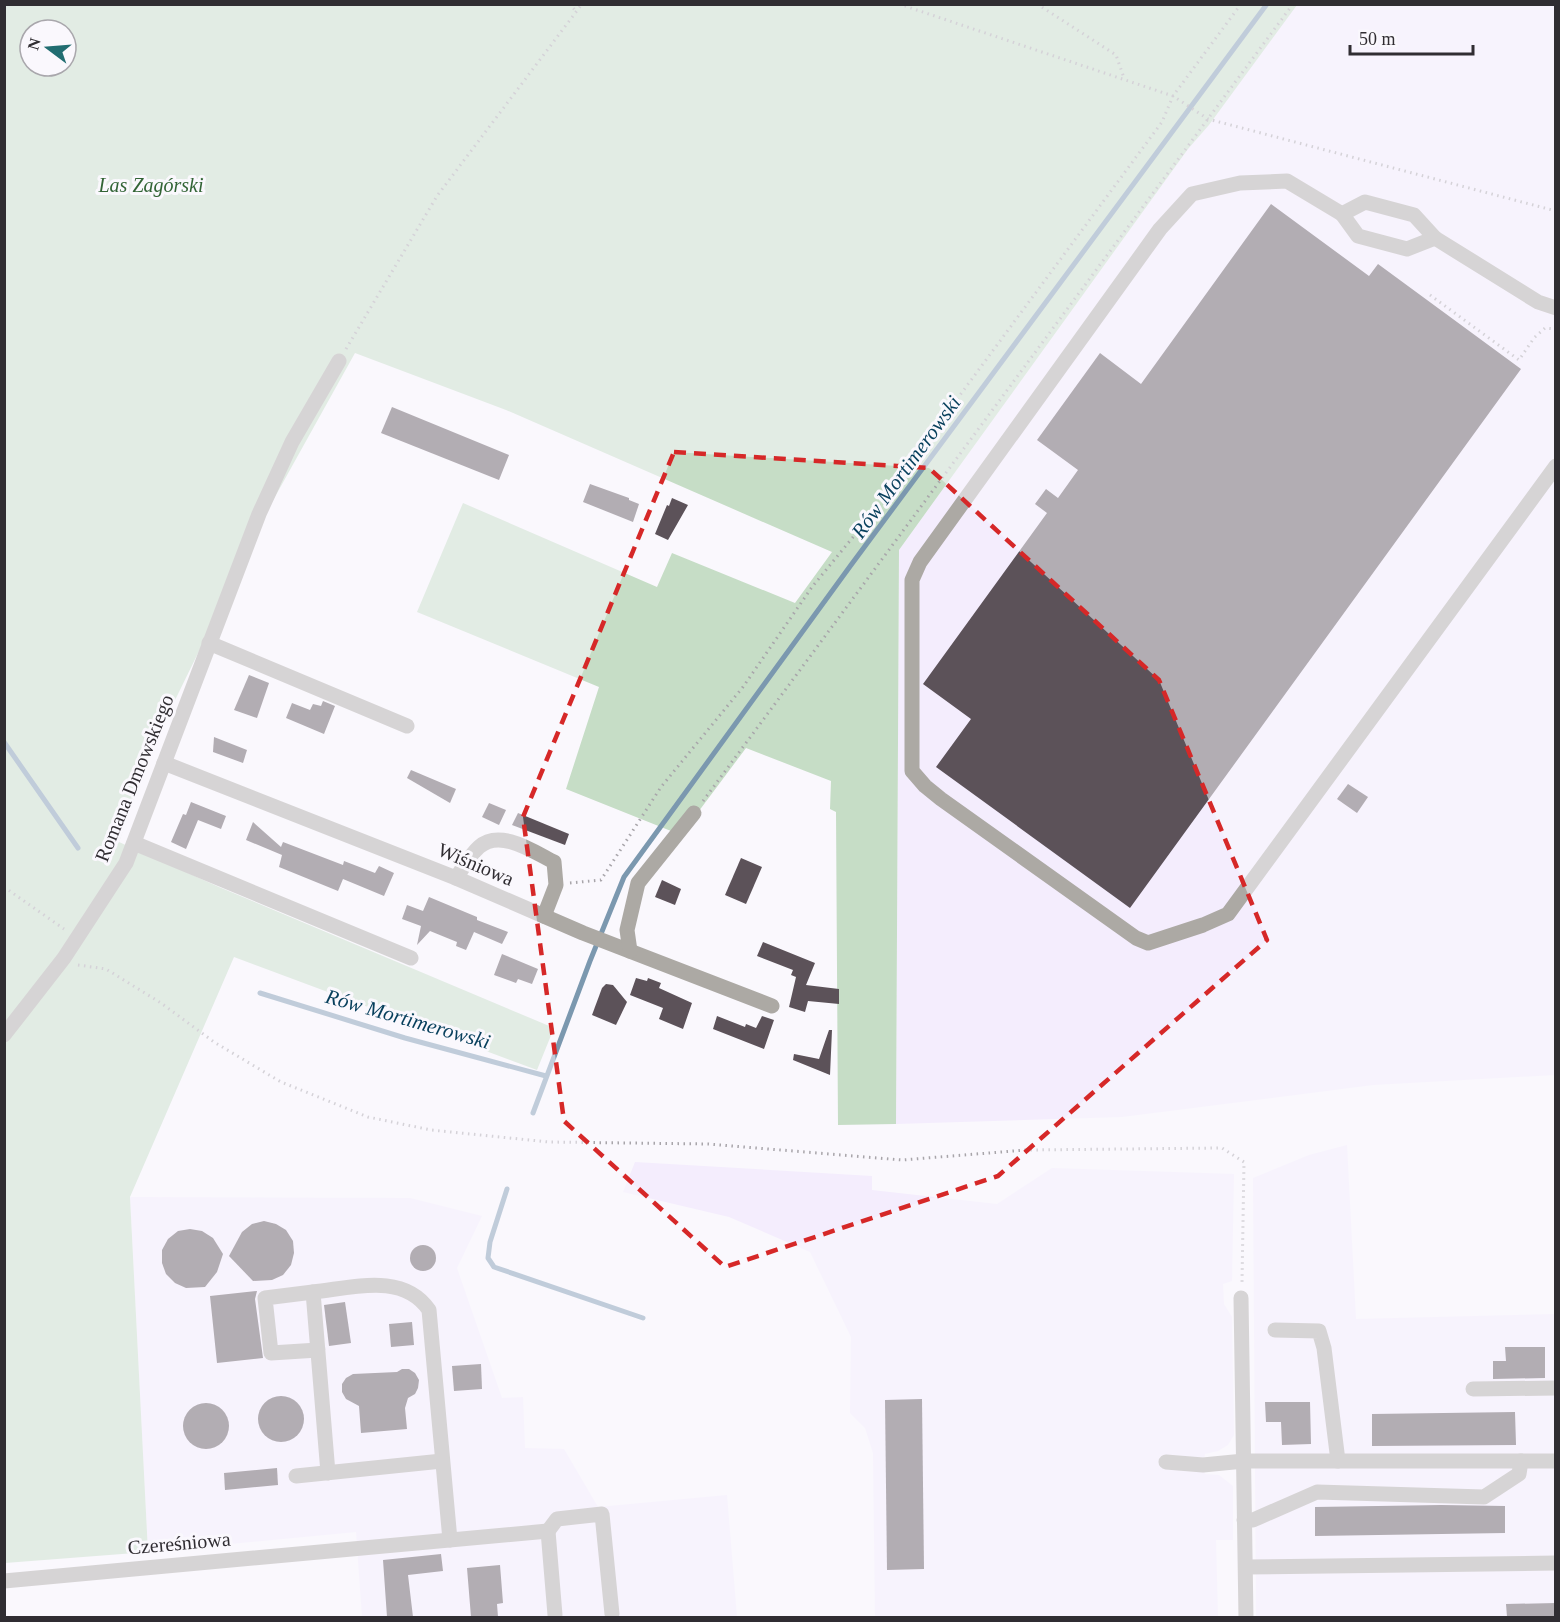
<svg xmlns="http://www.w3.org/2000/svg" width="1560" height="1622" viewBox="0 0 1560 1622" font-family="Georgia,serif">
<rect width="100%" height="100%" fill="#faf8fd"/>
<g fill="#f4edfd">
<polygon points="1295,5 1555,5 1555,1075 1373,1085 1122,1117 896,1124 899,550 1188,149 1209,125"/>
<polygon points="1347,1145 1356,1319 1555,1314 1555,1617 1256,1617 1253,1178 1309,1155"/>
<polygon points="635,1162 872,1176 872,1190 997,1204 1052,1168 1234,1174 1232,1281 1223,1284 1224,1304 1232,1317 1234,1435 1228,1445 1218,1451 1205,1454 1203,1465 1205,1474 1219,1475 1233,1486 1233,1540 1216,1540 1218,1617 875,1617 873,1453 865,1428 850,1413 851,1337 810,1252 729,1217 623,1192"/>
<polygon points="130,1197 410,1198 482,1216 457,1268 502,1398 523,1397 525,1448 564,1449 598,1507 727,1495 737,1617 362,1617 356,1532 148,1552"/>
</g>
<path fill="#c6ddc6" fill-rule="evenodd" d="M 5,5 L 1297,5 L 1209,125 L 1188,149 L 899,550 L 896,1124 L 838,1125 L 836,812 L 830,809 L 831,781 L 746,748 L 681,835 L 566,789 L 599,687 L 417,612 L 463,503 L 657,587 L 672,553 L 795,603 L 832,552 L 506,410 L 355,353 L 271,504 L 154,743 L 119,842 L 219,887 L 554,1028 L 537,1070 L 234,957 L 130,1197 L 148,1552 L 5,1563 ZM 30,30 L 66,30 L 66,66 L 30,66 Z"/>
<g fill="none" stroke-linecap="round" stroke-linejoin="round">
<g stroke="#7b98af" stroke-width="5">
<polyline points="4,742 78,848"/>
<polyline points="260,993 405,1038 546,1076"/>
<polyline points="533,1113 590,961 624,877 851,565 1267,4"/>
<polyline points="507,1189 490,1242 488,1258 494,1267 643,1318"/>
</g>
</g>
<g fill="#5c5259">
<polygon points="1271,204 1369,276 1378,264 1521,369 1130,908 936,767 971,719 923,684 1047,513 1035,504 1046,489 1058,498 1078,470 1037,440 1100,353 1141,384"/>
<polygon points="392,407 509,455 499,480 381,433"/>
<polygon points="590,484 629,498 629,500 639,504 633,522 583,502"/>
<polygon points="672,498 688,505 668,540 655,534 667,505 669,506"/>
<polygon points="249,675 269,683 257,718 234,710"/>
<polygon points="323,701 335,706 324,734 286,718 292,703 310,710 313,704 321,706"/>
<polygon points="214,737 247,750 243,763 213,752"/>
<polygon points="411,770 456,789 450,803 407,778"/>
<polygon points="1348,784 1368,797 1357,813 1337,799"/>
<polygon points="191,802 226,816 221,829 198,820 186,849 171,842 183,814 186,815"/>
<polygon points="489,803 506,810 499,825 482,817"/>
<polygon points="518,813 569,834 565,845 512,825"/>
<polygon points="253,822 281,847 283,842 343,865 344,861 375,873 379,866 394,873 384,896 343,879 338,891 279,867 282,855 246,840"/>
<polygon points="741,858 762,867 746,904 725,895"/>
<polygon points="662,880 681,889 675,905 655,897"/>
<polygon points="429,897 477,917 477,920 508,932 502,944 474,932 466,950 456,946 457,942 430,931 417,945 421,926 402,919 407,905 423,911"/>
<polygon points="763,942 815,963 806,985 839,989 839,1004 808,1001 805,1012 789,1007 796,977 791,975 793,970 757,956"/>
<polygon points="502,954 538,969 532,984 518,979 516,983 494,975"/>
<polygon points="636,978 647,981 648,978 661,983 659,988 692,1003 683,1029 659,1019 663,1008 630,995"/>
<polygon points="606,984 613,985 627,1002 616,1025 592,1015 602,988"/>
<polygon points="717,1016 745,1027 746,1024 756,1028 762,1016 774,1020 764,1049 713,1029"/>
<polygon points="829,1030 832,1030 830,1075 793,1060 794,1054 819,1059"/>
<polygon points="264,1221 276,1224 286,1230 293,1241 294,1253 291,1265 283,1275 272,1280 253,1281 229,1256 242,1232 252,1224"/>
<polygon points="190,1229 202,1231 213,1238 223,1254 217,1272 205,1287 186,1288 175,1283 166,1274 162,1263 162,1250 168,1239 178,1231"/>
<circle cx="423" cy="1258" r="13"/>
<polygon points="257,1291 255,1299 263,1358 217,1363 210,1296"/>
<polygon points="345,1302 351,1343 329,1346 324,1305"/>
<polygon points="412,1322 414,1345 391,1347 389,1324"/>
<polygon points="1505,1347 1545,1347 1545,1378 1493,1379 1493,1361 1506,1361"/>
<polygon points="481,1364 482,1389 454,1391 452,1366"/>
<polygon points="402,1369 409,1369 415,1373 419,1380 418,1388 415,1394 408,1398 405,1408 407,1429 361,1433 359,1406 346,1399 342,1392 342,1384 346,1378 353,1374 397,1372"/>
<circle cx="281" cy="1419" r="23"/>
<polygon points="922,1399 924,1569 887,1570 885,1400"/>
<polygon points="1265,1402 1310,1402 1311,1444 1282,1445 1281,1422 1266,1422"/>
<circle cx="206" cy="1426" r="23"/>
<polygon points="1515,1412 1516,1445 1372,1446 1372,1414"/>
<polygon points="277,1468 278,1485 225,1490 224,1473"/>
<polygon points="1441,1505 1505,1506 1505,1533 1315,1536 1315,1507"/>
<polygon points="441,1554 443,1571 408,1575 413,1617 387,1617 383,1560"/>
<polygon points="500,1565 503,1603 497,1604 498,1617 471,1617 467,1568"/>
<polygon points="1556,1603 1556,1617 1507,1617 1506,1604"/>
</g>
<g fill="none" stroke-linecap="round" stroke-linejoin="round">
<g stroke="#a8a5aa" stroke-width="3" stroke-dasharray="1.5 4.5" stroke-linecap="butt">
<polyline points="569,4 576,11"/>
<polyline points="899,4 1173,96 1208,119 1556,211"/>
<polyline points="1037,4 1116,55 1124,78"/>
<polyline points="1430,295 1519,360 1534,338 1545,328 1556,329"/>
<polyline points="346,349 437,196 582,4"/>
<polyline points="703,801 1293,4"/>
<polyline points="570,883 601,880 661,787 743,687 812,587 872,514 1162,122 1173,96 1241,4"/>
<polyline points="4,887 64,929"/>
<polyline points="78,965 106,969 161,1003 214,1042 281,1082 368,1117 431,1130 549,1142 708,1144 902,1160 1026,1150 1222,1148 1244,1162 1242,1283"/>
</g>
<g stroke="#aca9a4" stroke-width="15">
<polyline points="1342,214 1358,236 1407,249 1435,238"/>
<polyline points="1556,308 1538,302 1435,238 1414,215 1365,202 1342,214 1287,181 1240,183 1192,194 1160,229 920,562 912,580 912,771 925,786 941,799 1136,938 1148,943 1203,925 1228,914 1556,466"/>
<polyline points="209,643 407,726"/>
<polyline points="164,763 456,878 583,933 772,1006"/>
<polyline points="134,843 411,958"/>
<path d="M 456,878 C 463,868 470,855 479,847 C 500,828 534,852 554,862 L 556,885 L 544,916"/>
<polyline points="630,951 627,930 638,883 694,813"/>
<polyline points="4,1035 64,958 126,863 259,514 292,442 339,361"/>
<path d="M 313,1292 C 352,1288 403,1272 429,1310 L 450,1540"/>
<polyline points="1241,1298 1246,1618"/>
<polyline points="1275,1330 1319,1331 1324,1348 1338,1461"/>
<polyline points="318,1350 271,1353 265,1298 313,1292 328,1473"/>
<polyline points="1473,1389 1556,1388"/>
<polyline points="1166,1462 1203,1465 1244,1461 1556,1461"/>
<polyline points="296,1476 442,1461"/>
<polyline points="1244,1520 1253,1520 1317,1492 1484,1497 1519,1474 1521,1461"/>
<polyline points="548,1531 557,1519 602,1514 612,1614"/>
<polyline points="1246,1567 1556,1563"/>
<polyline points="4,1581 548,1531 555,1615"/>
</g>
</g>
<path d="M0 0H1560V1622H0ZM 674,452 L 929,468 L 1159,680 L 1267,940 L 998,1176 L 725,1267 L 564,1121 L 523,817 Z" fill="#faf8fd" fill-opacity=".55" fill-rule="evenodd"/>
<path fill="none" stroke="#d62828" stroke-width="4.5" stroke-dasharray="12 8" stroke-linejoin="round" d="M 674,452 L 929,468 L 1159,680 L 1267,940 L 998,1176 L 725,1267 L 564,1121 L 523,817 Z"/>
<g text-anchor="middle" dominant-baseline="central" stroke-width="6" stroke-linejoin="round" paint-order="stroke">
<g font-size="20" font-style="italic" fill="#326435" stroke="#faf8fd">
<text x="151" y="185">Las Zagórski</text>
</g>
<g font-size="20" fill="#302d32" stroke="#faf8fd">
<text transform="translate(134 778) rotate(-68)">Romana Dmowskiego</text>
<text transform="translate(476 864) rotate(23)">Wiśniowa</text>
<text transform="translate(179 1543) rotate(-5)">Czereśniowa</text>
</g>
<g font-size="21" font-style="italic" fill="#073f5c" stroke="#faf8fd">
<text transform="translate(906 467) rotate(-54)">Rów Mortimerowski</text>
<text transform="translate(408 1019) rotate(16)">Rów Mortimerowski</text>
</g>
</g>
<rect width="1560" height="1622" fill="none" stroke="#302d32" stroke-width="12"/>
<g transform="translate(48 48) rotate(286)"><circle r="28" fill="#faf8fd" stroke="#a9a7ac" stroke-width="1.5"/>
<path d="M0-4.5L10 22L0 15L-10 22Z" fill="#216d71"/>
<text y="-9" font-size="16" font-weight="bold" text-anchor="middle" fill="#302d32">N</text>
</g>
<path d="M1350 45v9h123v-9" fill="none" stroke="#302d32" stroke-width="3"/>
<text x="1359" y="45" font-size="18" fill="#302d32" stroke="#faf8fd" stroke-width="4.5" paint-order="stroke">50 m</text>
</svg>
